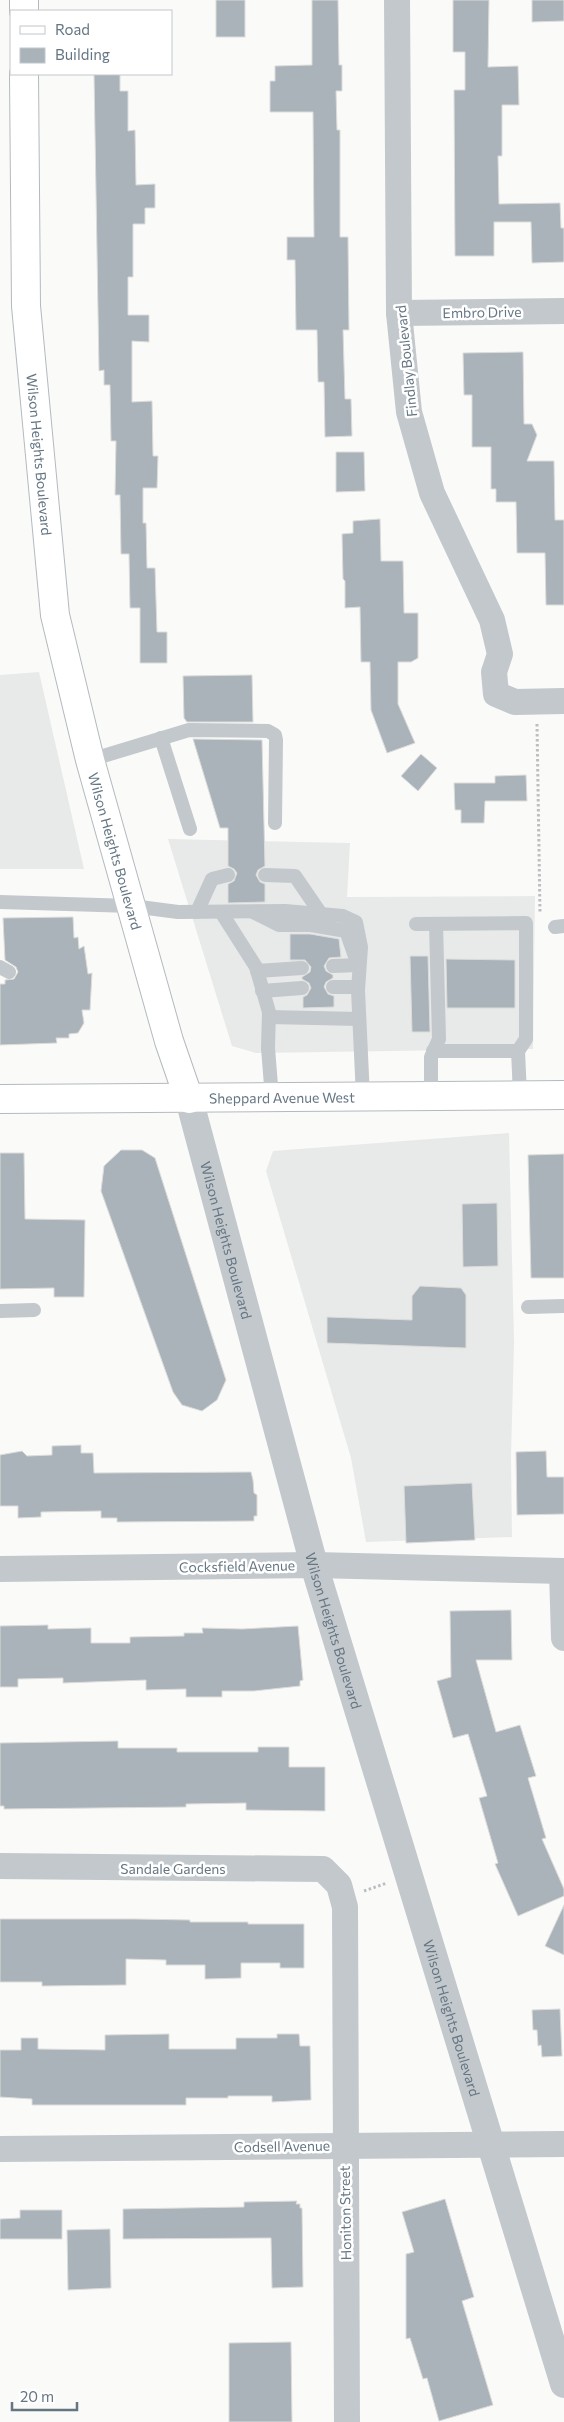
<svg xmlns="http://www.w3.org/2000/svg" width="564" height="2422" viewBox="0 0 564 2422" font-family="Commissioner,sans-serif">
<rect width="100%" height="100%" fill="#fafaf8"/>
<g fill="#e8e9e9">
<polygon points="39,672 84,869 0,869 0,675"/>
<polygon points="168,839 350,843 347,897 535,896 533,1049 256,1053 232,1046"/>
<polygon points="509,1133 514,1342 511,1457 512,1537 366,1542 351,1458 266,1171 273,1151"/>
</g>
<g fill="#aab3b9" stroke="#dcdcda">
<rect x="216" y="0" width="29" height="37"/>
<polygon points="312,0 338,0 339,65 342,65 342,91 336,91 337,130 340,130 340,237 348,237 349,330 343,330 345,399 351,399 352,436 325,437 324,382 318,382 317,330 296,330 295,260 287,260 287,237 314,237 313,112 270,112 270,81 275,81 275,66 312,65"/>
<polygon points="453,0 489,0 488,67 518,66 519,105 502,105 502,156 498,156 499,204 560,203 561,228 564,228 564,262 532,263 531,222 494,222 494,256 455,256 454,90 465,90 465,52 453,52"/>
<polygon points="532,0 564,0 564,21 532,22"/>
<polygon points="94,74 120,74 120,91 128,91 128,131 135,130 136,185 155,184 155,208 145,208 145,224 133,224 133,277 128,277 128,315 149,315 149,342 132,341 132,402 152,401 153,456 158,456 157,488 143,488 143,523 146,523 147,568 155,568 157,632 167,632 167,663 140,663 140,608 130,608 129,554 121,554 120,495 115,495 116,441 111,441 110,385 104,385 104,370 99,371"/>
<polygon points="523,352 524,424 532,424 537,435 527,461 554,461 555,520 564,520 564,605 546,605 545,553 517,553 516,502 496,502 496,489 491,489 491,447 472,447 472,395 464,395 463,353"/>
<polygon points="336,452 364,452 365,491 336,492"/>
<polygon points="380,519 381,561 403,561 404,613 418,613 418,658 411,662 398,662 398,704 415,743 387,753 371,710 370,662 361,662 360,607 345,608 345,581 343,579 342,534 353,533 353,521"/>
<polygon points="252,675 253,722 187,722 184,718 183,676"/>
<polygon points="193,739 262,740 265,866 258,870 256,875 260,882 265,884 265,902 228,903 228,884 234,881 237,873 234,869 228,866 228,828 220,828"/>
<polygon points="421,754 437,768 418,791 401,776"/>
<polygon points="526,775 527,801 485,801 484,823 461,823 461,810 455,810 454,783 495,783 495,776"/>
<polygon points="73,917 74,938 78,937 79,949 84,946 88,974 92,973 90,1010 82,1010 84,1023 78,1033 69,1034 69,1038 56,1038 57,1043 0,1045 0,984 5,984 5,980 14,979 18,972 16,967 5,960 3,918"/>
<polygon points="290,934 310,934 339,939 341,957 329,958 324,966 326,971 333,975 333,978 326,982 324,987 328,994 334,996 334,1007 303,1008 303,997 307,995 311,988 309,983 302,979 302,977 310,972 311,967 305,960 290,960"/>
<polygon points="410,956 428,956 430,1032 412,1032"/>
<polygon points="446,959 515,960 515,1008 447,1008"/>
<polygon points="121,1150 142,1150 155,1158 226,1380 217,1400 202,1411 182,1405 173,1392 101,1191 104,1166"/>
<polygon points="0,1153 24,1153 25,1219 85,1220 84,1297 54,1297 54,1288 0,1289"/>
<polygon points="564,1154 564,1278 531,1278 528,1155"/>
<polygon points="497,1203 498,1266 463,1267 462,1204"/>
<polygon points="420,1286 461,1288 466,1295 466,1348 327,1343 327,1317 412,1320 412,1296"/>
<polygon points="81,1445 81,1453 93,1453 94,1473 251,1472 253,1480 254,1493 257,1495 257,1516 254,1516 254,1521 117,1522 117,1518 101,1518 101,1511 41,1512 41,1517 18,1518 18,1506 0,1506 0,1455 22,1451 27,1456 52,1455 52,1446"/>
<polygon points="546,1451 547,1477 564,1477 564,1514 517,1515 516,1452"/>
<polygon points="472,1483 475,1540 406,1543 404,1486"/>
<polygon points="511,1610 512,1660 476,1660 496,1732 520,1725 536,1776 528,1778 546,1838 542,1839 564,1889 564,1896 518,1916 495,1864 498,1863 479,1798 487,1796 468,1734 453,1738 437,1681 451,1677 450,1611"/>
<polygon points="48,1625 48,1629 91,1628 91,1643 130,1643 130,1637 184,1636 184,1633 203,1633 202,1628 242,1629 298,1626 303,1680 300,1681 300,1686 254,1691 222,1691 222,1697 186,1697 186,1689 146,1690 146,1680 63,1683 63,1678 18,1679 18,1687 0,1687 0,1626"/>
<polygon points="118,1741 118,1748 177,1748 177,1752 258,1752 258,1747 289,1747 289,1767 325,1767 325,1811 246,1810 246,1803 186,1804 186,1807 4,1809 4,1806 0,1806 0,1743"/>
<polygon points="564,1905 564,1955 545,1946"/>
<polygon points="0,1919 135,1919 190,1920 190,1922 248,1922 248,1924 304,1924 304,1968 280,1968 280,1963 241,1963 241,1978 205,1979 205,1965 166,1965 166,1960 126,1959 126,1985 42,1986 42,1982 0,1982"/>
<polygon points="560,2009 562,2056 542,2057 541,2045 538,2046 537,2030 533,2030 532,2010"/>
<polygon points="169,2034 169,2049 236,2049 236,2038 277,2038 277,2034 299,2034 300,2046 310,2046 311,2100 272,2102 272,2096 228,2096 228,2098 186,2098 186,2105 32,2105 32,2099 0,2097 0,2050 21,2050 21,2038 38,2038 38,2049 105,2050 105,2035"/>
<polygon points="445,2199 474,2297 462,2301 493,2405 439,2421 427,2378 423,2379 410,2338 406,2339 406,2254 414,2252 402,2212"/>
<polygon points="297,2201 296,2204 300,2204 300,2208 302,2208 303,2287 272,2288 271,2238 123,2239 123,2209 244,2207 244,2202"/>
<polygon points="20,2210 62,2210 62,2239 0,2239 0,2219 20,2218"/>
<polygon points="110,2229 111,2288 68,2290 67,2230"/>
<polygon points="291,2342 292,2422 229,2422 229,2343"/>
</g>
<g fill="none" stroke-linecap="round" stroke-linejoin="round">
<defs>
<g id="secondary">
<polyline points="24,0 24,11"/>
<path id="s2" d="M 24,74 L 26,306 L 55,615 L 90,760 L 169,1041 L 189,1099"/>
<path id="s3" d="M 0,1099 L 564,1095"/>
</g>
</defs>
<use href="#secondary" stroke="#b3babf" stroke-width="30"/>
<g stroke="#bbbfc2" stroke-width="3" stroke-dasharray="2.5 2.5" stroke-linecap="butt">
<polyline points="537,724 540,913"/>
<polyline points="364,1891 387,1883"/>
</g>
<g stroke="#c3c8cc" stroke-width="14">
<polyline points="161,738 190,829"/>
<polyline points="90,760 189,730 268,731 275,735 276,740 275,823"/>
<polyline points="265,875 295,876 321,914"/>
<polyline points="0,902 132,906 178,912 285,911 343,916 356,922 361,947 358,990 363,1097"/>
<polyline points="197,912 212,879 228,875"/>
<polyline points="221,912 256,967 269,1012 268,1048 272,1098"/>
<polyline points="255,913 279,925 311,925 346,931 358,965 333,966"/>
<polyline points="416,924 526,923 526,1039 518,1051"/>
<polyline points="555,927 564,926"/>
<polyline points="0,967 9,972"/>
<polyline points="257,971 302,968"/>
<polyline points="333,987 358,987"/>
<polyline points="262,991 302,988"/>
<polyline points="269,1017 359,1019"/>
<polyline points="433,1051 518,1051 520,1095"/>
<polyline points="431,1096 431,1057 439,1039 436,924"/>
<polyline points="528,1307 564,1306"/>
<polyline points="0,1311 34,1310"/>
</g>
<g stroke="#c3c8cc" stroke-width="26">
<polyline points="397,0 399,313 409,412 432,493 492,620 500,654 494,672 496,694 515,702 564,701"/>
<polyline points="399,313 564,311"/>
<polyline points="0,1569 314,1565 564,1571"/>
<polyline points="562,1571 564,1638"/>
<polyline points="0,1866 323,1869 339,1885 345,1907 347,2422"/>
<polyline points="0,2149 564,2144"/>
</g>
<path stroke="#c3c8cc" stroke-width="28" id="s1" d="M 189,1099 L 314,1565 L 564,2384"/>
<use href="#secondary" stroke="#fff" stroke-width="28"/>
</g>
<g text-anchor="middle" dominant-baseline="central" stroke-width="5" stroke-linejoin="round" paint-order="stroke">
<g font-size="14" fill="#657683" stroke="#fff">
<text transform="translate(482 312) rotate(-1)">Embro Drive</text>
<text transform="translate(406 361) rotate(-96)">Findlay Boulevard</text>
<text stroke="none"><textPath href="#s2" startOffset="381">Wilson Heights Boulevard</textPath></text>
<text stroke="none"><textPath href="#s2" startOffset="786">Wilson Heights Boulevard</textPath></text>
<text stroke="none"><textPath href="#s3" startOffset="282">Sheppard Avenue West</textPath></text>
<text stroke="none"><textPath href="#s1" startOffset="146">Wilson Heights Boulevard</textPath></text>
<text transform="translate(237 1566) rotate(-1)">Cocksfield Avenue</text>
<text stroke="none"><textPath href="#s1" startOffset="551">Wilson Heights Boulevard</textPath></text>
<text x="173" y="1868">Sandale Gardens</text>
<text stroke="none"><textPath href="#s1" startOffset="956">Wilson Heights Boulevard</textPath></text>
<text transform="translate(282 2146) rotate(-1)">Codsell Avenue</text>
<text transform="translate(345 2213) rotate(-91)">Honiton Street</text>
</g>
</g>
<rect x="10" y="10" width="162" height="65" fill="#ffffff" stroke="#c1c8cd"/>
<rect x="20" y="26" width="25" height="8" fill="#ffffff" stroke="#c1c8cd"/>
<text x="55" y="35" font-size="15" fill="#657683">Road</text>
<rect x="20" y="48" width="25" height="15" fill="#aab3b9" stroke="#c1c8cd"/>
<text x="55" y="60" font-size="15" fill="#657683">Building</text>
<path d="M12 2402v8h65v-8" fill="none" stroke="#657683" stroke-width="2.5"/>
<text x="20" y="2402" font-size="15" fill="#657683" stroke="#ffffff" stroke-width="4" paint-order="stroke">20 m</text>
</svg>
